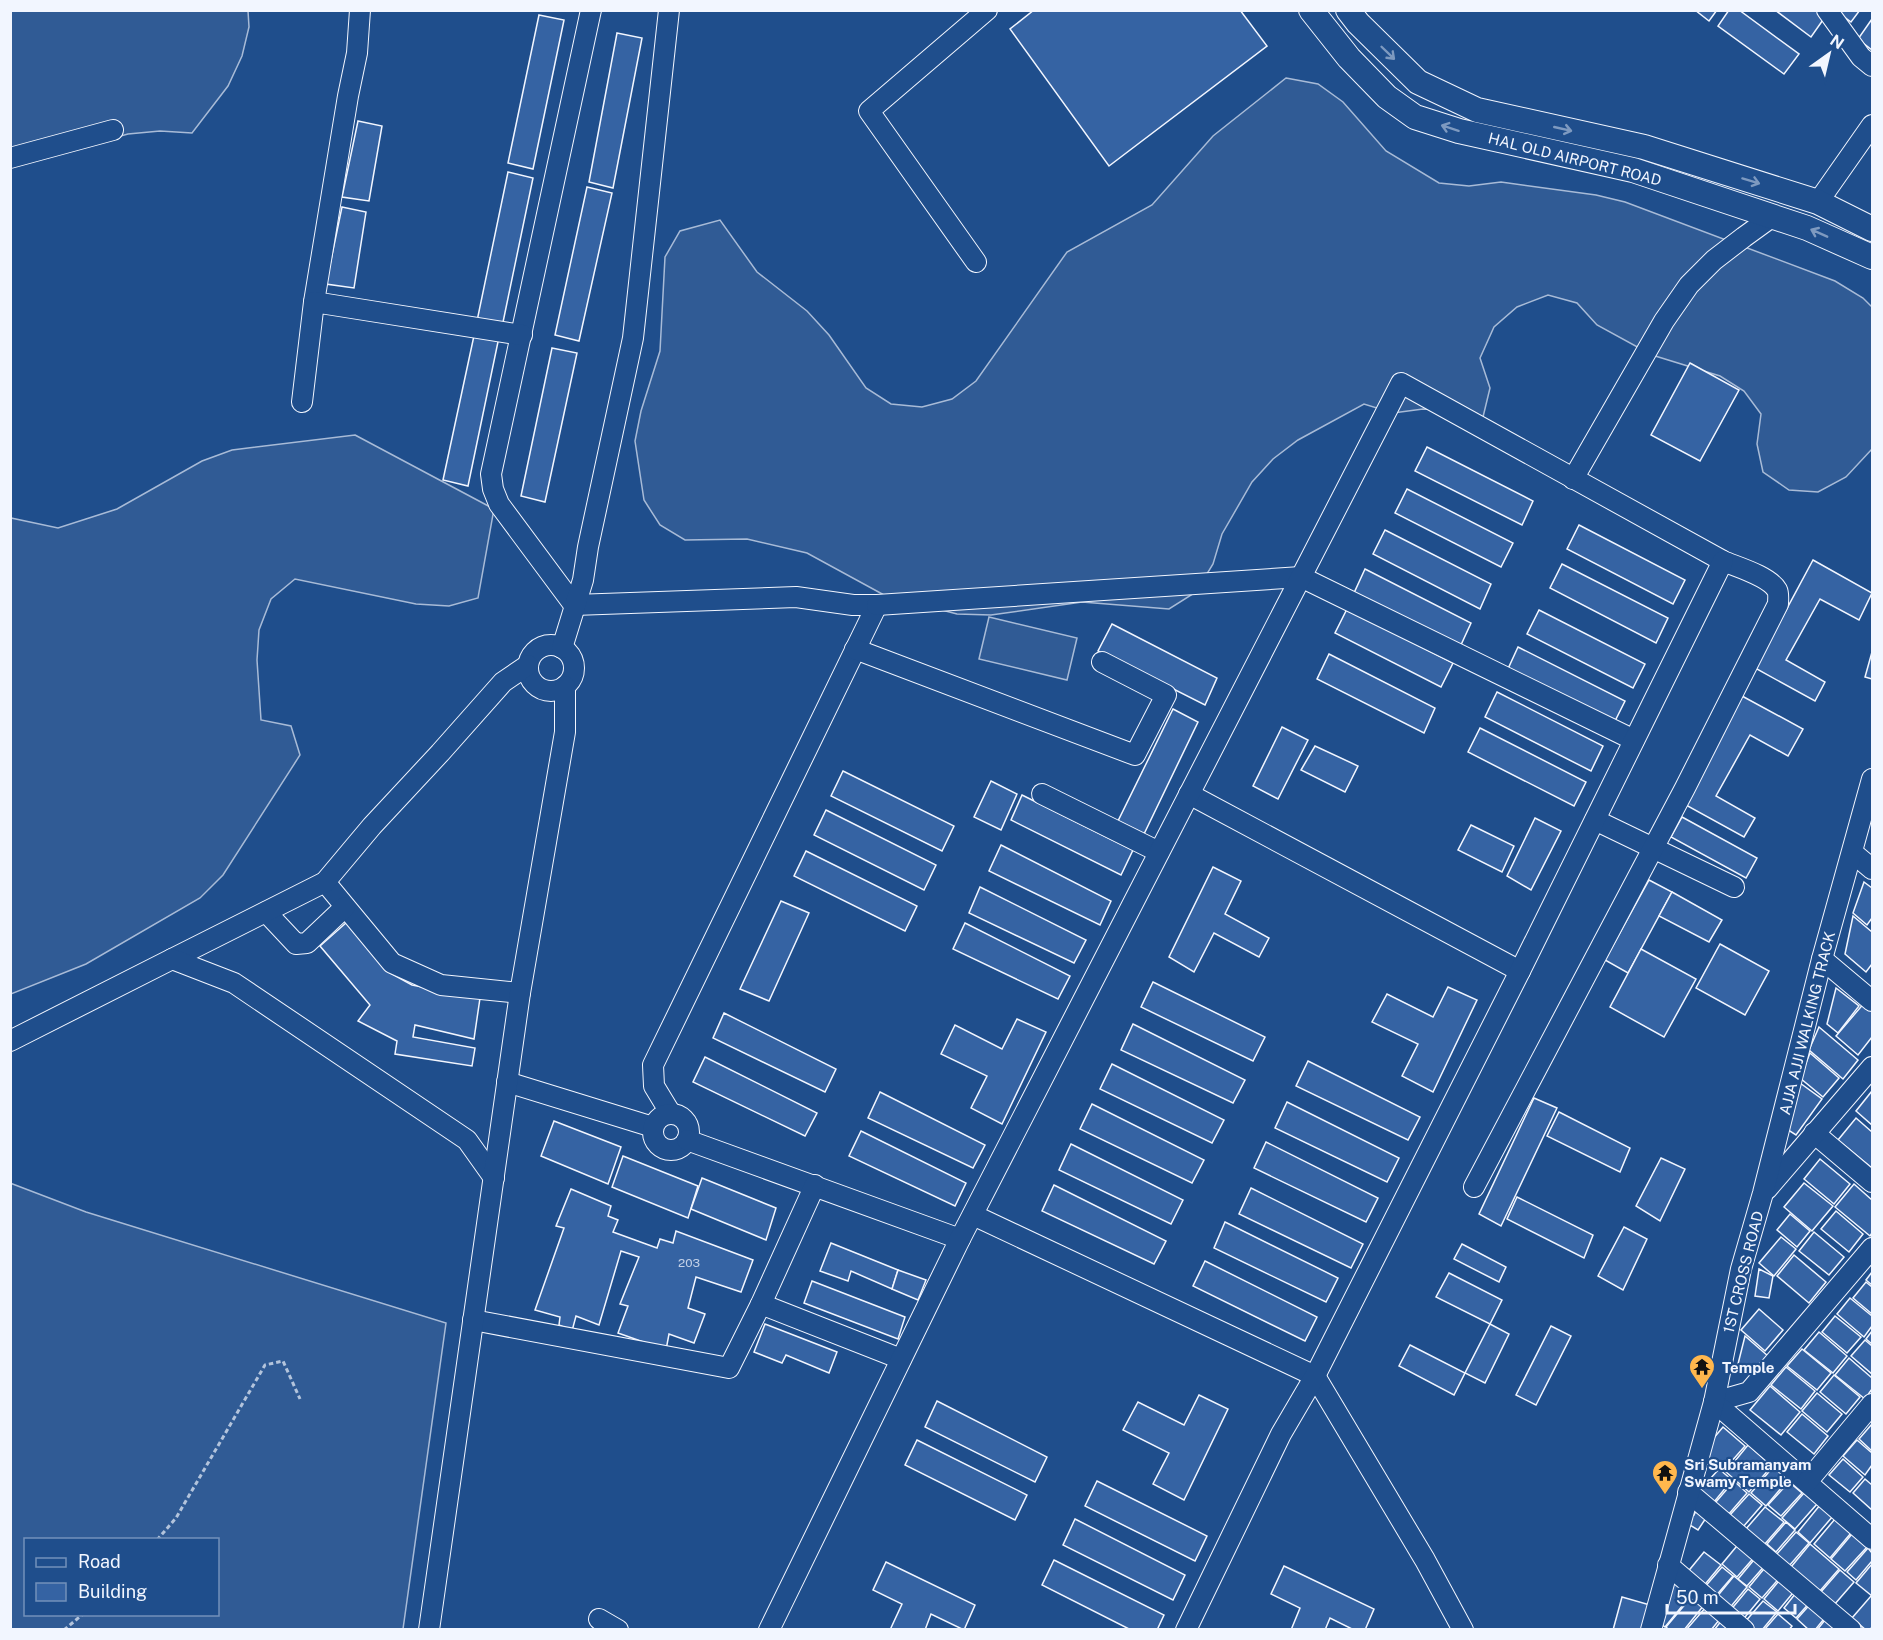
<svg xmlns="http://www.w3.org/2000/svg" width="1883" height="1640" viewBox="0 0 1883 1640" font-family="'Public Sans',sans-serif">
<rect width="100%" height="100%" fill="#1f4e8c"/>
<g fill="#305b95" stroke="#a8bbd7" stroke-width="1.5" fill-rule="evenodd">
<polygon points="10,11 248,11 249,27 242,56 228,86 192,133 160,131 128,134 11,166"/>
<polygon points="1286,78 1318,84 1343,102 1386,151 1439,183 1469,186 1501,182 1596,195 1625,202 1835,281 1863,298 1872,307 1872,449 1846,477 1818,492 1789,490 1763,472 1757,444 1761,414 1744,391 1720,376 1652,355 1597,325 1577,303 1548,295 1517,307 1494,327 1480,358 1490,388 1483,417 1454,410 1423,409 1393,413 1364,404 1298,440 1273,459 1252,482 1222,534 1213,564 1196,592 1169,609 1082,602 991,615 957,614 884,595 807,553 747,539 685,540 660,525 644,500 635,441 641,411 660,351 665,257 680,231 720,220 757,272 807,311 829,335 866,388 891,404 922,407 952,399 976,381 1067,252 1152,205 1213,136"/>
<polygon points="355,435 494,509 478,598 449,606 416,604 295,579 271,599 259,630 257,660 261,720 291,726 300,755 223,875 200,898 86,964 11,994 11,518 58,528 117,509 202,461 232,450"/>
<polygon points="989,617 1077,638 1067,680 979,659"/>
<path d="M 10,1183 L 86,1212 L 446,1323 L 403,1629 L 11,1629 ZM 26,1540 L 218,1540 L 218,1614 L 26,1614 Z"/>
</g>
<g fill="#3563a3" stroke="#f2f6ff" stroke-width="1.5">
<polygon points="1034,10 1240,10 1267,46 1109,166 1010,29"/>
<polygon points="1695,10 1717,10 1709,21"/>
<polygon points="1729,10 1739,10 1799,54 1784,74 1718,26"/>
<polygon points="1775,10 1817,10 1825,17 1811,37"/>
<polygon points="1835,10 1860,10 1851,22"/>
<polygon points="539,15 564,20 533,169 508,163"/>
<polygon points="1872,19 1872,50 1858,39"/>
<polygon points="617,33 642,38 613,188 589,182"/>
<polygon points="358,121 382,126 369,201 342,197"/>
<polygon points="508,172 533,178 502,327 477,321"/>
<polygon points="587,187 612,193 579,341 555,335"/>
<polygon points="342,207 366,212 354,288 326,284"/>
<polygon points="475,331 499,337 468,486 443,480"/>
<polygon points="552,348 577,353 545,502 521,496"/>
<polygon points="1690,363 1739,390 1700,461 1651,435"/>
<polygon points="1427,447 1533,501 1522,525 1415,471"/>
<polygon points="1407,489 1513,543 1501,567 1395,513"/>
<polygon points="1579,525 1685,580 1673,604 1567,549"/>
<polygon points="1385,530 1491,584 1480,609 1373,554"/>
<polygon points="1813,560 1872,593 1859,620 1820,599 1786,660 1825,682 1815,701 1755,668"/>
<polygon points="1562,564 1668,618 1656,643 1550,588"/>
<polygon points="1365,569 1471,623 1460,647 1354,593"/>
<polygon points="1347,609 1453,663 1441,687 1335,633"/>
<polygon points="1539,610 1645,664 1633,688 1527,634"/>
<polygon points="1112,624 1217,678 1205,705 1098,651"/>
<polygon points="1518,647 1625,701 1613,725 1507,671"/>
<polygon points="1872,652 1872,679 1865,677"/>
<polygon points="1329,654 1435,708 1424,733 1317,679"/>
<polygon points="1497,692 1603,746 1591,771 1485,717"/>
<polygon points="1742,696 1803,729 1788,756 1750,735 1716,796 1755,818 1744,837 1684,804"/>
<polygon points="1173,709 1198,722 1144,834 1118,821"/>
<polygon points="1282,727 1308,740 1278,799 1253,786"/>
<polygon points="1480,728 1586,782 1574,806 1468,752"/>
<polygon points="1315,746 1358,766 1345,792 1301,770"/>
<polygon points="843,771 954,826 942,851 831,796"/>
<polygon points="991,781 1017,794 1001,830 974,817"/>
<polygon points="1022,795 1133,850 1121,875 1011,820"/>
<polygon points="826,810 936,865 924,890 814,835"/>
<polygon points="1682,817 1757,858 1746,878 1671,837"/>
<polygon points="1535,818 1561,831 1531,890 1507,876"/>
<polygon points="1471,825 1514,846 1502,872 1458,850"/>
<polygon points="1001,845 1111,901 1100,925 989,871"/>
<polygon points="806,851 917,906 905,931 794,876"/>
<polygon points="1213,867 1241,881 1225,914 1269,938 1259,957 1214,933 1194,972 1169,957"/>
<polygon points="1649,880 1672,892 1628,973 1605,960"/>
<polygon points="1864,882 1872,888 1872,918 1867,925 1853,913"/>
<polygon points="980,887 1086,940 1074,963 969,913"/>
<polygon points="1672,892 1722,920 1709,942 1659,916"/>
<polygon points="781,901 809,913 769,1001 740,989"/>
<polygon points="1853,916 1872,932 1872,964 1866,972 1845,954"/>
<polygon points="347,922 390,973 412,985 480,998 474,1039 415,1025 413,1037 475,1048 472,1066 395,1054 397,1041 358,1021 370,1005 320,946"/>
<polygon points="965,923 1070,976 1058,999 953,949"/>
<polygon points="1720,944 1769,971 1745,1015 1696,988"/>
<polygon points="1641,949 1696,979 1664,1037 1610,1007"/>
<polygon points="1153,982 1265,1037 1253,1061 1141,1007"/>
<polygon points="1448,987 1477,1000 1433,1092 1402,1076 1418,1044 1372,1022 1387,994 1433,1017"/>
<polygon points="1836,988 1859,1006 1838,1033 1827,1024"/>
<polygon points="1865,1002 1872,1008 1872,1037 1858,1055 1836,1036"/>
<polygon points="724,1013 836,1069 825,1092 713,1038"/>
<polygon points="1017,1019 1046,1032 1002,1124 971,1108 987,1076 941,1054 955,1025 1002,1049"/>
<polygon points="1133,1024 1245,1080 1233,1103 1121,1050"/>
<polygon points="1819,1027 1858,1060 1843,1079 1809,1050"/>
<polygon points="1810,1053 1839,1078 1823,1097 1800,1078"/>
<polygon points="705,1057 817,1113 805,1136 693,1082"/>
<polygon points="1308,1061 1420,1117 1408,1140 1296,1086"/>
<polygon points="1112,1064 1224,1120 1212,1143 1100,1089"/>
<polygon points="1800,1083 1822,1099 1796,1135 1785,1128"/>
<polygon points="1872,1091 1872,1125 1856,1111"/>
<polygon points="880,1092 985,1145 973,1168 868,1118"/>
<polygon points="1534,1098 1557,1108 1501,1226 1479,1214"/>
<polygon points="1287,1102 1399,1158 1387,1182 1275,1128"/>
<polygon points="1092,1104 1204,1160 1192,1183 1080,1129"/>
<polygon points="1559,1112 1630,1148 1620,1172 1547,1136"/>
<polygon points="1856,1118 1872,1132 1872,1168 1838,1140"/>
<polygon points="554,1121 621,1147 608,1184 541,1156"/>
<polygon points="861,1131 966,1183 955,1206 849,1156"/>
<polygon points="1266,1142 1378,1198 1366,1222 1254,1168"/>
<polygon points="1071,1144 1183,1200 1171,1224 1059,1170"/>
<polygon points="623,1156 698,1186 688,1218 612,1187"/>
<polygon points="1661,1158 1685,1169 1660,1221 1636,1206"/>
<polygon points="1820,1159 1850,1184 1834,1204 1804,1179"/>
<polygon points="702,1178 776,1208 766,1240 691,1209"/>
<polygon points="1804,1183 1833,1206 1812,1231 1784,1207"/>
<polygon points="1854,1184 1872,1200 1872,1233 1870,1236 1835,1207"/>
<polygon points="1054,1185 1166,1241 1154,1264 1042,1211"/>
<polygon points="1251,1188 1363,1244 1351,1268 1239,1214"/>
<polygon points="571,1189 611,1206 608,1216 618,1220 613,1232 657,1248 660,1239 673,1243 676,1231 753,1260 741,1292 696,1277 688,1308 705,1314 694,1343 669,1334 666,1350 618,1333 628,1306 620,1304 639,1257 621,1251 599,1325 576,1316 572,1331 559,1325 560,1317 535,1310 564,1228 556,1226"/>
<polygon points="1517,1197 1593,1235 1584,1258 1507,1219"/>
<polygon points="1836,1211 1863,1234 1849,1252 1821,1229"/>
<polygon points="1790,1214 1810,1231 1797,1247 1777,1230"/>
<polygon points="1225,1222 1338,1278 1326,1302 1214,1248"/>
<polygon points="1624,1227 1647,1239 1623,1290 1598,1276"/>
<polygon points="1814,1232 1844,1257 1829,1275 1799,1251"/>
<polygon points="1781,1237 1796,1249 1774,1276 1759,1263"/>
<polygon points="831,1243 898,1270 892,1289 851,1271 848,1281 820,1271"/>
<polygon points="1462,1244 1506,1267 1499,1282 1454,1259"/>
<polygon points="1794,1255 1826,1282 1809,1303 1777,1276"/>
<polygon points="1205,1261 1317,1317 1305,1341 1193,1286"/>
<polygon points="1759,1269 1773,1276 1769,1298 1755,1296"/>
<polygon points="898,1270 926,1280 918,1300 892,1289"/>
<polygon points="1872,1272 1872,1285 1866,1280"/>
<polygon points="1449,1273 1502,1300 1490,1324 1436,1297"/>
<polygon points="812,1281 905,1317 898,1339 804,1303"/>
<polygon points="1866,1282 1872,1287 1872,1314 1853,1298"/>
<polygon points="1850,1298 1872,1316 1872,1326 1864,1337 1837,1314"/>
<polygon points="1759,1309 1783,1330 1765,1351 1741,1330"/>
<polygon points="1835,1316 1861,1337 1847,1353 1822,1332"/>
<polygon points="765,1324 837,1352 829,1373 786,1355 782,1363 754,1352"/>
<polygon points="1490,1324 1509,1334 1485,1383 1465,1373"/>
<polygon points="1551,1326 1571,1336 1536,1405 1516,1395"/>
<polygon points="1872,1331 1872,1344 1866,1339"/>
<polygon points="1819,1332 1847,1356 1833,1373 1804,1350"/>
<polygon points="1745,1336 1768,1356 1752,1375 1738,1364"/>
<polygon points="1865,1340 1872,1346 1872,1374 1851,1356"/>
<polygon points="1410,1345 1465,1373 1454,1395 1399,1366"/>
<polygon points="1802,1349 1831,1373 1817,1390 1787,1366"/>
<polygon points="1849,1358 1872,1378 1872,1389 1865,1399 1835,1375"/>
<polygon points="1786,1367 1815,1391 1801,1409 1771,1385"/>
<polygon points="1834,1375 1860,1397 1846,1414 1820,1392"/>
<polygon points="1770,1386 1800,1412 1781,1435 1750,1410"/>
<polygon points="1817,1393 1842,1414 1827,1432 1802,1411"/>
<polygon points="1199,1395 1228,1409 1184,1500 1153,1484 1169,1453 1123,1430 1138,1402 1184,1425"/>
<polygon points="937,1401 1047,1457 1035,1482 925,1427"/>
<polygon points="1802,1414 1828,1436 1814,1454 1787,1432"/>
<polygon points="1872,1424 1872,1451 1859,1439"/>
<polygon points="1723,1427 1745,1446 1723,1471 1702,1452"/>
<polygon points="917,1440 1027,1495 1015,1520 905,1465"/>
<polygon points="1857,1440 1872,1453 1872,1465 1865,1475 1843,1456"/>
<polygon points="1748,1445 1772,1466 1749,1492 1726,1472"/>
<polygon points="1843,1459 1863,1477 1850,1492 1829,1475"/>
<polygon points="1773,1467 1788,1480 1766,1506 1751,1493"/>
<polygon points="1719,1469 1732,1480 1714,1502 1700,1490"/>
<polygon points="1865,1479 1872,1485 1872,1510 1853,1493"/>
<polygon points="1097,1481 1207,1536 1195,1561 1085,1506"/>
<polygon points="1734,1481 1747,1493 1728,1515 1715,1503"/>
<polygon points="1789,1482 1802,1493 1781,1516 1768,1505"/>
<polygon points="1804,1493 1817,1504 1795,1529 1782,1518"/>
<polygon points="1749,1494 1762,1505 1743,1527 1730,1515"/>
<polygon points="1699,1505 1710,1512 1698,1530 1685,1522 1687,1510 1694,1515"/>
<polygon points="1820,1505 1833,1516 1810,1543 1798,1532"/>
<polygon points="1765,1507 1784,1522 1764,1545 1745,1530"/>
<polygon points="1075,1519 1185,1575 1173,1600 1063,1545"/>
<polygon points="1835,1519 1851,1533 1830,1558 1814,1544"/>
<polygon points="1786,1522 1795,1530 1776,1552 1767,1544"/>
<polygon points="1796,1532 1809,1543 1789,1566 1776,1555"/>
<polygon points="1852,1534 1867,1547 1845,1571 1831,1559"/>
<polygon points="1741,1541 1757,1554 1737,1577 1722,1564"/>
<polygon points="1810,1544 1839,1569 1819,1592 1791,1567"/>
<polygon points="1868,1548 1872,1553 1872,1561 1856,1580 1847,1572"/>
<polygon points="1704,1552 1721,1565 1702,1588 1686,1574"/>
<polygon points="1758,1555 1767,1563 1747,1586 1738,1579"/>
<polygon points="1054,1560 1164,1615 1157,1630 1131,1630 1042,1585"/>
<polygon points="886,1562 975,1605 964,1630 931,1614 925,1630 890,1630 902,1604 873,1590"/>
<polygon points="1768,1564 1782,1575 1762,1598 1749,1587"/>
<polygon points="1872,1564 1872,1596 1856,1583"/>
<polygon points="1284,1566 1374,1609 1365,1630 1354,1630 1330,1618 1325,1630 1291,1630 1300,1608 1271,1594"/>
<polygon points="1722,1567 1733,1576 1714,1598 1703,1589"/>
<polygon points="1840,1570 1854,1582 1834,1605 1820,1593"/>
<polygon points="1734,1576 1747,1587 1728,1610 1715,1599"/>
<polygon points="1783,1576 1797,1588 1778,1611 1764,1599"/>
<polygon points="1673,1578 1692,1594 1665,1627 1657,1621"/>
<polygon points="1748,1589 1760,1599 1741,1622 1729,1612"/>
<polygon points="1799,1589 1812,1600 1796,1618 1784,1608"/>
<polygon points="1693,1595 1704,1605 1684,1630 1669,1630 1666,1627"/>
<polygon points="1871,1596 1872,1597 1872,1627 1870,1630 1866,1630 1852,1618"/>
<polygon points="1622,1597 1650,1605 1643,1630 1613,1630"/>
<polygon points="1763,1601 1777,1612 1762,1630 1751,1630 1744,1623"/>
<polygon points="1813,1601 1828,1614 1815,1630 1809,1630 1797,1619"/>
<polygon points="1706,1607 1720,1619 1711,1630 1686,1630"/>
<polygon points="1778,1614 1792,1626 1789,1630 1764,1630"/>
<polygon points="1829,1615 1840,1630 1817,1630"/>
<polygon points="1722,1620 1734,1630 1714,1630"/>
</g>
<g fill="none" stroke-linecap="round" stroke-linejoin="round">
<defs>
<g id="minor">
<polyline points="591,10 491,474 493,489 499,504 574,605 796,597 853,605 877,605 653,1065 654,1086 671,1114"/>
<polyline points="1827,10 1861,57 1872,66"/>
<polyline points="10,158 113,130"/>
<polyline points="1818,202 1872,125"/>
<polyline points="976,262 869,111 987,10"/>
<polyline points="314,302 348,96 357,53 360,10"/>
<polyline points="302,402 314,302 522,335"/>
<polyline points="1573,479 1664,321 1689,285 1714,260 1744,237 1773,216"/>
<polyline points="877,605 1301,577 1634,740"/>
<circle cx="551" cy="668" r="23"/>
<polyline points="562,648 583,580 588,547 633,338 669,10"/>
<polyline points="855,649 1135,755 1166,695 1102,662"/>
<polyline points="1042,794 1159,852"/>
<polyline points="1189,794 1520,971"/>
<polyline points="1595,820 1734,887"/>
<polyline points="1853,853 1872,869"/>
<polyline points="325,882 392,963 441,985 520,993"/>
<polyline points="266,912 296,944 307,943 345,907"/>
<polyline points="172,959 325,882 372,826 440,753 503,682 528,665"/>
<polyline points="1822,959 1872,1001"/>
<polyline points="10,1041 172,959 234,983 467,1140 494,1178"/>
<polyline points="507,1082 653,1127"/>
<circle cx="671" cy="1132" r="18"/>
<polyline points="1814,1133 1872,1182"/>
<polyline points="687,1140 960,1239"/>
<polyline points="1767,1189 1872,1067"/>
<polyline points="973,1215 1315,1376 1425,1560 1463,1630"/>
<polyline points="761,1304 901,1359"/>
<polyline points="473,1320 729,1368 761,1304 815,1185"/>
<polyline points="1714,1402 1749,1392 1872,1248"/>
<polyline points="1714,1402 1872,1539"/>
<polyline points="1807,1482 1872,1404"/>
<polyline points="1688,1492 1851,1630"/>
<polyline points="1668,1565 1744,1630"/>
<polyline points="599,1619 618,1630"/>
<polyline points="429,1630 520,993 565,732 565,686"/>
<path d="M 769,1630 L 960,1239 L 1401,383 L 1723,561 C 1737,567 1769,576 1777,590 C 1779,594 1778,600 1778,604 L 1685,788 L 1474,1187"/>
<polyline points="1186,1630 1281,1434 1315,1376 1520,971 1723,561"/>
<polyline points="1651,1630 1714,1402 1741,1269 1763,1193 1822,959 1872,779"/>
</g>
<g id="major">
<polyline points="1311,10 1349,58 1387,97 1415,117 1459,131 1633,170 1807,228 1872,257"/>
<polyline points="1348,10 1358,23 1418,82 1477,110 1644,147 1818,202 1872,229"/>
</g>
</defs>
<use href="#minor" stroke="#f2f6ff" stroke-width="22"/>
<use href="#major" stroke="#f2f6ff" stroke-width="26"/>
<g stroke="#b3c4dc" stroke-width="3" stroke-dasharray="4.5 3" stroke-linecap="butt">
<polyline points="157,1540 176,1518 265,1365 283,1361 300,1399"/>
<polyline points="64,1630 83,1614"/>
</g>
<use href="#minor" stroke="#1f4e8c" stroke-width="20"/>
<use href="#major" stroke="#1f4e8c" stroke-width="24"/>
</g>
<defs><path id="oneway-shaft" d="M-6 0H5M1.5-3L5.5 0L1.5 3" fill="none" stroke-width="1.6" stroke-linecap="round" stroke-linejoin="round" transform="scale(1.5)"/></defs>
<g stroke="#7e9ac0">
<use href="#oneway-shaft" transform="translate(1388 53) rotate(44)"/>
<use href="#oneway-shaft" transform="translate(1450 128) rotate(-162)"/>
<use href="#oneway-shaft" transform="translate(1563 129) rotate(13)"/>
<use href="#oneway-shaft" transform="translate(1751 181) rotate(17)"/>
<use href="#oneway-shaft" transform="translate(1819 233) rotate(-156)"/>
</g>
<defs>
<symbol id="temple-pin" viewBox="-11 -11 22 30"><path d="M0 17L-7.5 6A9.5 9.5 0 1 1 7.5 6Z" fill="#ffb74d" stroke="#1f4e8c"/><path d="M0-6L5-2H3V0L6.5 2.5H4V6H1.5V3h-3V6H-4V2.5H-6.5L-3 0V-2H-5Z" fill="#111"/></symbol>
</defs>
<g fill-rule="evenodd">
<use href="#temple-pin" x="1687" y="1352" width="30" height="40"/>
<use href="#temple-pin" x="1650" y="1458" width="30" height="40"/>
</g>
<g text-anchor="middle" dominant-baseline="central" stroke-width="4.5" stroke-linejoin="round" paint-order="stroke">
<g font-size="12" fill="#c3d1e8">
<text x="689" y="1263">203</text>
</g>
<g font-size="15" fill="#f2f6ff" stroke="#1f4e8c">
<text transform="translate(1575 159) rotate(14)">HAL OLD AIRPORT ROAD</text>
<text transform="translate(1807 1023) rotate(-76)">AJJA AJJI WALKING TRACK</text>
<text transform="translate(1743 1272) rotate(-76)">1ST CROSS ROAD</text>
</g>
<g font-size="15" font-weight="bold" fill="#f2f6ff" stroke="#1f4e8c" text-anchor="start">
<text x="1722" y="1367">Temple</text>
<text x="1684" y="1464">Sri Subramanyam<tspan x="1684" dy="17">Swamy Temple</tspan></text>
</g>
</g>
<rect width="1883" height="1640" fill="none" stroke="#f2f6ff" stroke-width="24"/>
<rect x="24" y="1538" width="195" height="78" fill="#1f4e8c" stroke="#7391ba" stroke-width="1.5"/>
<rect x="36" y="1558" width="30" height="9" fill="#1f4e8c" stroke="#7391ba" stroke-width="1.5"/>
<text x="78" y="1568" font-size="18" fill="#f2f6ff">Road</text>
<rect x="36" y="1583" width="30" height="18" fill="#3563a3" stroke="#7391ba" stroke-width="1.5"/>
<text x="78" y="1598" font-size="18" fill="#f2f6ff">Building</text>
<g transform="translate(1829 54) rotate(34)" stroke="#1f4e8c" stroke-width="4.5" paint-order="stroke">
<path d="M0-4.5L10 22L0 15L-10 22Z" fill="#f2f6ff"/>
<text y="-9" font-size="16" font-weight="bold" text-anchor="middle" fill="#f2f6ff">N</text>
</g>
<path d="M1667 1604v9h128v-9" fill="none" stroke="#f2f6ff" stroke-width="3"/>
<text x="1676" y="1604" font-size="18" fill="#f2f6ff" stroke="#1f4e8c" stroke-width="4.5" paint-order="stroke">50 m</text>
</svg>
